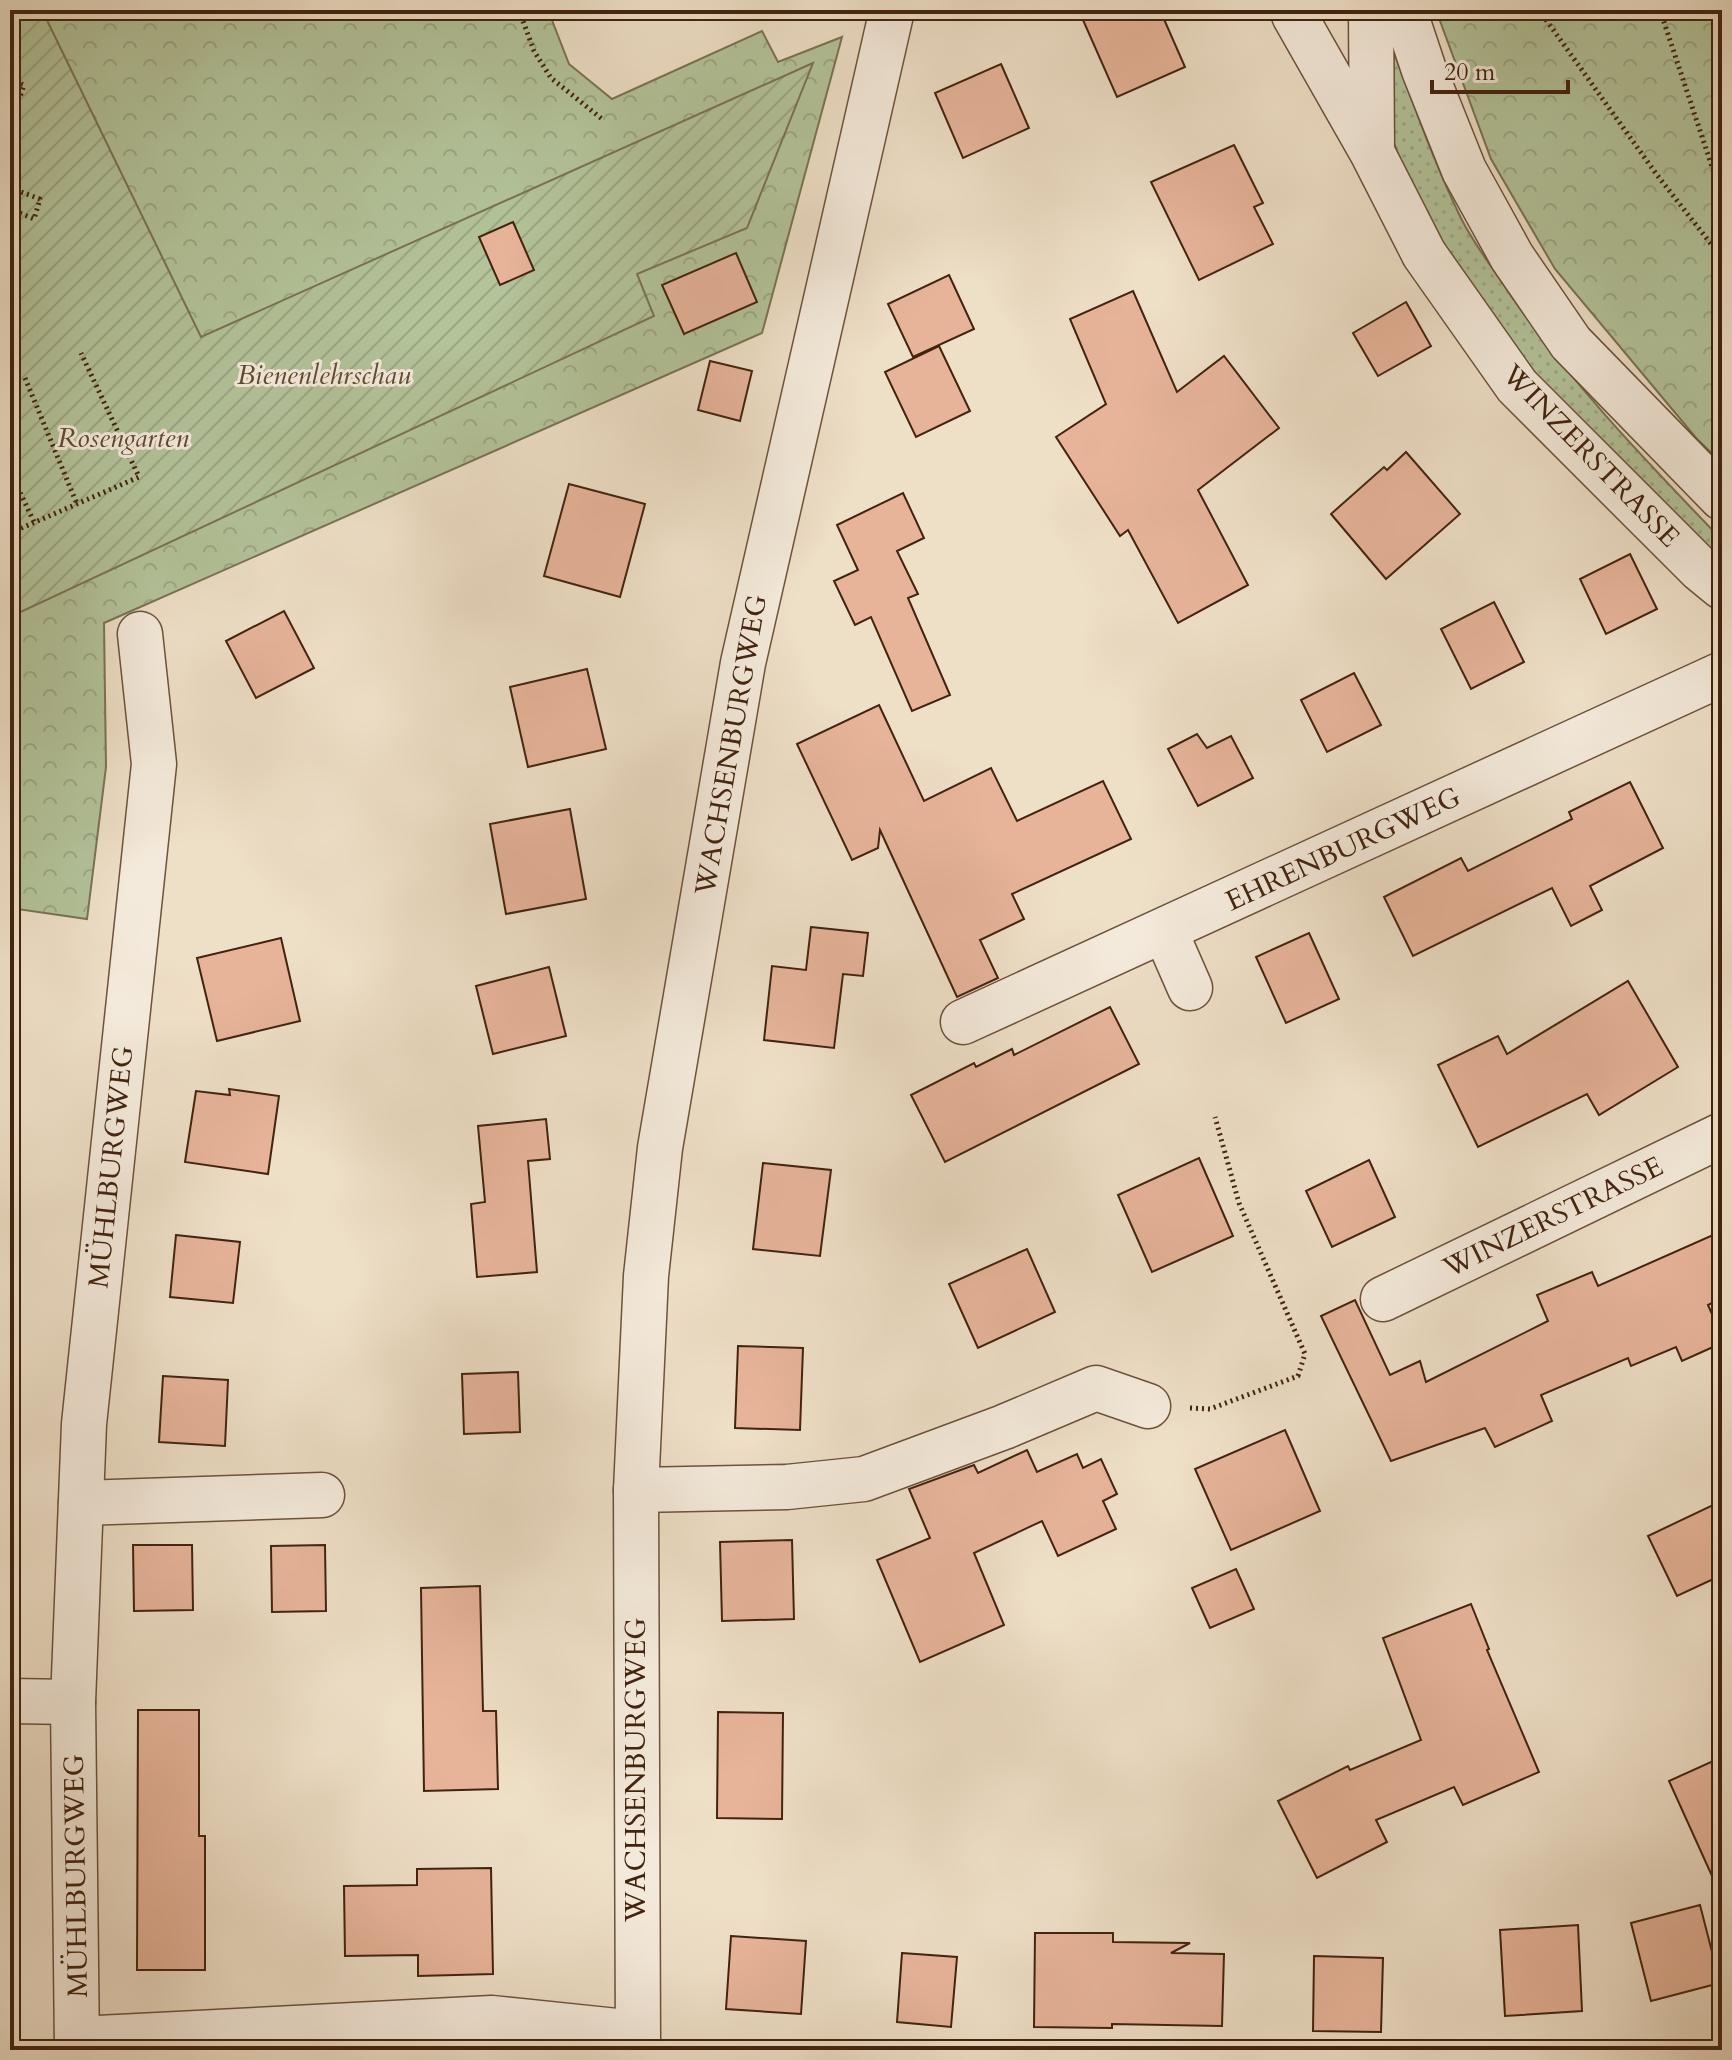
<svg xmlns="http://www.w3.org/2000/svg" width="1732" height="2060" viewBox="0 0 1732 2060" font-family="Cardo,serif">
<defs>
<pattern id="grass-dots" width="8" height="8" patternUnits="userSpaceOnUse" patternTransform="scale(2)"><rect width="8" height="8" fill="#b3c39a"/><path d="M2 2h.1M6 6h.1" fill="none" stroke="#9ba784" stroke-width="1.8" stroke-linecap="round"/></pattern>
<pattern id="park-crowns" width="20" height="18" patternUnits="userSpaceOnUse" patternTransform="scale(2)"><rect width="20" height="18" fill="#b3c39a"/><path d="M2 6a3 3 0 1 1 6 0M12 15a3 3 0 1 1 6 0" fill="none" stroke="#9ba784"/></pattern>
<pattern id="garden-furrows" width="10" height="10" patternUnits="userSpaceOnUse" patternTransform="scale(2)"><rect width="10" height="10" fill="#b3c39a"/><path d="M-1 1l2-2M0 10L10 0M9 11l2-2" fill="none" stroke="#9ba784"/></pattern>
</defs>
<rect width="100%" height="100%" fill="#eedfc7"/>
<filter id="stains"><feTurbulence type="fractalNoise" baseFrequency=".0025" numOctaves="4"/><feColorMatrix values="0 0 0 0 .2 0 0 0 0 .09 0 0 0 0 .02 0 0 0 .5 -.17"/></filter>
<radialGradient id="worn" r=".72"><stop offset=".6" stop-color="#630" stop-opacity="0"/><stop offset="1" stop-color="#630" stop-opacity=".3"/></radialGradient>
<path fill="url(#grass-dots)" stroke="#7a7354" stroke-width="2" d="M 1380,17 C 1407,83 1428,150 1459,214 C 1470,238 1487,260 1501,281 C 1564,376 1643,458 1722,540 L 1722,570 L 1557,402 L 1456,272 L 1409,182 L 1388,128 Z"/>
<g fill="url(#park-crowns)" stroke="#7a7354" stroke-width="2">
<polygon points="10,10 548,10 569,64 612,99 762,31 778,62 842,37 762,333 104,623 106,767 87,919 10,908"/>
<polygon points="1436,10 1722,10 1722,463 1697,439 1555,269 1491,159"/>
</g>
<polygon fill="url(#garden-furrows)" stroke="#7a7354" stroke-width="2" points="10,10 42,10 201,337 813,63 747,228 637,274 654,316 10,617"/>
<g fill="#e7b49a" stroke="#42230e" stroke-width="2">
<polygon points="1106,10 1160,10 1185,67 1117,97 1083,20"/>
<polygon points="1001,64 1029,128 963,158 935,93"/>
<polygon points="1234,145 1263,203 1254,207 1273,244 1199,280 1151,182"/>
<polygon points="513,222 534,270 500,285 479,237"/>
<polygon points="736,253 757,302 684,334 662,285"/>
<polygon points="949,275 974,329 913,357 888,304"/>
<polygon points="1133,291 1177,392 1224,356 1279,428 1198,490 1248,585 1178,623 1128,530 1120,536 1056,437 1106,404 1070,319"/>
<polygon points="1406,302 1431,346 1378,376 1353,333"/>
<polygon points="939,346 970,411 916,437 885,372"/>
<polygon points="710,361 752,371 740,421 698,410"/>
<polygon points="1406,452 1460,514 1386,579 1331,514 1384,467 1387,470"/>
<polygon points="569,484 645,504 620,597 544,576"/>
<polygon points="903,493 924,538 897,551 918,594 908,598 950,695 912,711 871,617 855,625 834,581 858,570 837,525"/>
<polygon points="1630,554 1657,609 1606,634 1580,579"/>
<polygon points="1494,602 1524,662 1471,689 1441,629"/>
<polygon points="284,611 314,668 256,698 226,641"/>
<polygon points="587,669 606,749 528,767 510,687"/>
<polygon points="1354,673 1381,725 1327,752 1301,700"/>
<polygon points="879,705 924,801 991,768 1017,821 1103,781 1131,839 1012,894 1024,919 980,940 998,978 957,997 880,830 878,848 852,860 797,744"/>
<polygon points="1197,734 1207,748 1231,736 1253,778 1198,806 1168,749"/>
<polygon points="1630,782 1663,848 1590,886 1602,910 1571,926 1552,888 1413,956 1384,897 1461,858 1468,871 1572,819 1569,812"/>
<polygon points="570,809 586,899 506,914 490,824"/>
<polygon points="811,927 868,933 863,976 843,974 834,1048 764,1040 772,966 806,970"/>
<polygon points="1309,933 1339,999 1286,1023 1256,957"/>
<polygon points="281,938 300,1021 217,1041 197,958"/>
<polygon points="549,967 566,1036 493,1054 476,986"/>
<polygon points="1628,981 1678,1067 1599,1115 1587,1094 1478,1147 1438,1065 1498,1036 1507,1054"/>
<polygon points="1110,1007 1139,1064 945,1162 911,1095 974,1063 976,1067 1012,1049 1014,1055"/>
<polygon points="229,1089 279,1096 268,1174 185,1162 196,1091 230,1095"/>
<polygon points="546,1119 550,1159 528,1161 537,1272 477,1277 471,1204 485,1202 478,1126"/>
<polygon points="1199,1158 1233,1236 1152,1272 1118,1195"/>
<polygon points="1369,1160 1395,1217 1332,1247 1306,1191"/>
<polygon points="763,1163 831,1170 820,1256 753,1249"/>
<polygon points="1722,1231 1722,1298 1708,1305 1722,1337 1722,1343 1682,1361 1676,1347 1631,1366 1628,1358 1541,1395 1552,1421 1495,1447 1485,1428 1391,1461 1321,1316 1355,1300 1390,1375 1420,1361 1426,1382 1548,1321 1537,1295 1592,1272 1598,1286"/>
<polygon points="176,1235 240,1242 233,1303 170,1297"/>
<polygon points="1027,1249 1055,1312 978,1348 949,1284"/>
<polygon points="738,1346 803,1348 800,1430 735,1428"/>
<polygon points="518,1372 520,1432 464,1434 462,1374"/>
<polygon points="163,1376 228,1380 225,1446 159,1442"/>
<polygon points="1285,1430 1320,1511 1231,1550 1195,1469"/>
<polygon points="1027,1450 1037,1472 1077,1454 1083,1468 1101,1459 1117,1494 1103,1501 1116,1529 1058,1556 1042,1521 974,1553 1004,1625 920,1662 877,1560 930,1538 909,1489 974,1465 978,1473"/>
<polygon points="1713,1505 1722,1524 1722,1575 1677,1596 1648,1536"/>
<polygon points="792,1540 794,1619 722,1621 720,1542"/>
<polygon points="133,1545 192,1545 193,1610 134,1611"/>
<polygon points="325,1545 326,1611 272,1612 271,1546"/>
<polygon points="1236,1569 1254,1609 1210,1628 1192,1588"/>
<polygon points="480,1586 483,1711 496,1711 498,1789 424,1791 421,1588"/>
<polygon points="1471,1604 1489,1649 1487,1650 1539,1772 1463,1805 1454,1787 1376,1820 1387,1842 1317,1878 1278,1801 1348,1766 1350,1770 1421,1740 1383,1638"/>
<polygon points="138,1710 199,1710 199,1836 205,1836 205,1970 137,1970"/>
<polygon points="718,1712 783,1713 782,1819 717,1818"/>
<polygon points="1722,1757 1722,1898 1669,1781"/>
<polygon points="491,1868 493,1974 418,1976 418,1955 345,1956 344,1886 417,1885 417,1869"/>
<polygon points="1700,1905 1720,1983 1651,2001 1631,1923"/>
<polygon points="1578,1925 1582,2011 1505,2016 1500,1930"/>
<polygon points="1035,1933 1113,1933 1113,1942 1190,1943 1171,1953 1224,1954 1222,2026 1112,2024 1112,2028 1034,2027"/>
<polygon points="731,1936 806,1941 801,2014 726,2009"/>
<polygon points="902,1953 957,1957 951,2027 897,2022"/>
<polygon points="1314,1956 1383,1958 1381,2032 1313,2031"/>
</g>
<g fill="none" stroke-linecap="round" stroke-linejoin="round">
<defs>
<g id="minor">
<polyline points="1371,10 1372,150"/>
<polyline points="1404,10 1424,70 1464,170 1512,257 1571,343 1722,498"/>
<polyline points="1294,15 1372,152 1424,254 1517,386 1700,569 1722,587"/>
<polyline points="1165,931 1190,988"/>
<polyline points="963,1022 1722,674"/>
<polyline points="1383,1299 1722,1135"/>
<polyline points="636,1490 787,1487 864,1479 1004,1427 1096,1388 1148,1406"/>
<polyline points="81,1503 322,1495"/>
<polyline points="10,1701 73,1702"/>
<polyline points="78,2039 492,2018 636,2033"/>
<polyline points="77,2050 73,1702 84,1424 154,764 140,634"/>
<polyline points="638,2050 636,1490 646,1276 660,1148 743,663 892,10"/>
</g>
</defs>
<use href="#minor" stroke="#6d523c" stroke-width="47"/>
<g stroke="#42230e" stroke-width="5" stroke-dasharray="2 4" stroke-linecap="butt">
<polyline points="519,10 534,51 551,78 602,119"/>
<polyline points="1539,10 1657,175 1722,258"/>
<polyline points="1660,10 1722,197"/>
<polyline points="10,79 24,85 20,97 10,96"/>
<polyline points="10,188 40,199 34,219 10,209"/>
<polyline points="25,378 77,504"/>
<polyline points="10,471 34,522"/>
<polyline points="10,533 139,477 81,353"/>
<polyline points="1190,1408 1210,1409 1298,1376 1305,1354 1239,1203 1215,1117"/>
</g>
<use href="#minor" stroke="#f4eadb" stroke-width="44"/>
</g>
<g text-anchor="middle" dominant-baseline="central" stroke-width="6" stroke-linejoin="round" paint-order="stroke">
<g font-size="28" font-style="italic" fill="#5e4b31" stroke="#f4eadb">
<text x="324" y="375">Bienenlehrschau</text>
<text x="123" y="438">Rosengarten</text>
</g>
<g font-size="28" fill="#42230e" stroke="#f4eadb">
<text transform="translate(1591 456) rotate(46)">WINZERSTRASSE</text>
<text transform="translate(731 745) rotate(-80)">WACHSENBURGWEG</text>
<text transform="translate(1343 849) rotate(-25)">EHRENBURGWEG</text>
<text transform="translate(111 1167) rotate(-84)">MÜHLBURGWEG</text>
<text transform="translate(1553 1217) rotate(-26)">WINZERSTRASSE</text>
<text transform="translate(636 1770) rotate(-90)">WACHSENBURGWEG</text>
<text transform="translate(76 1876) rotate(-91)">MÜHLBURGWEG</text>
</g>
</g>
<rect width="1732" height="2060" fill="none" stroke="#eedfc7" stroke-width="40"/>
<rect x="12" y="12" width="1708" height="2036" fill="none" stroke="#42230e" stroke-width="4"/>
<rect x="20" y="20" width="1692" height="2020" fill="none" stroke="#42230e" stroke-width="2"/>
<path d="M1432 80v12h136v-12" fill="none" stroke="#42230e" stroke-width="4"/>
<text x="1444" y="80" font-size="24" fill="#42230e" stroke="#f4eadb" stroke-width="6" paint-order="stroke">20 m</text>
<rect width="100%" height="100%" filter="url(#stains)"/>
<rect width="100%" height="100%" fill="url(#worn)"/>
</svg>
